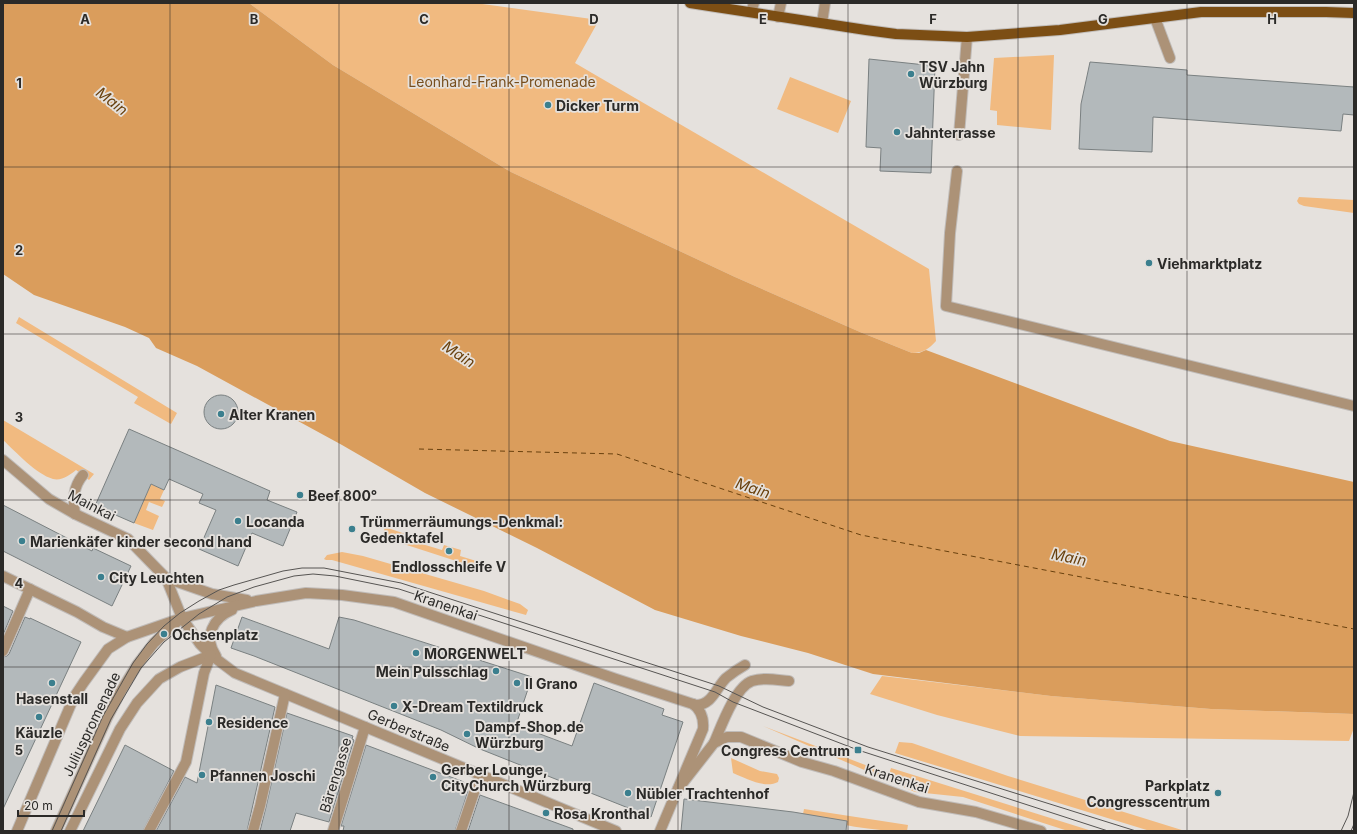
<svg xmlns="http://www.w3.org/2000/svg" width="1357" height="834" viewBox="0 0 1357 834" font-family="Inter,sans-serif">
<rect width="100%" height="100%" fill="#e5e1dd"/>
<g fill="#f1ba80">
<path d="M 249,3 L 475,3 L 599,20 L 575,63 L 592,73 L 929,269 L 936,341 C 929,349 923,353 912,353 L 860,332 L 735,277 L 511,172 L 333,65 Z"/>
<polygon points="1054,55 1051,130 997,125 997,111 990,110 994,58"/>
<polygon points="790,77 851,101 838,133 777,109"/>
<polygon points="1299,197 1354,200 1354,213 1304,206 1299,204 1297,201"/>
<polygon points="19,317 177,413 171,424 134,403 138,397 16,323"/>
<path d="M 3,420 L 94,474 L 89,480 L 76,470 C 70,475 62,481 53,479 C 36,474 16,452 3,440 Z"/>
<polygon points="151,484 164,490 160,499 165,501 162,507 149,502 146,510 159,516 153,530 134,523"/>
<polygon points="385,527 423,540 422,544 442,550 444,545 461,550 460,556 486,564 484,570 382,537"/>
<polygon points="342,552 363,556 484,591 520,604 528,610 526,615 332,560 326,560 324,559 327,555"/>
<polygon points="882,676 1051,696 1211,709 1354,714 1354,728 1349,741 1020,736 937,715 870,694"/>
<polygon points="763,726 889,774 891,768 1092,831 1068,831 963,797 915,792"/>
<polygon points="899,742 912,743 1008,776 1185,831 1150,831 895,753"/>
<path d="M 731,758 L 760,771 L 777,774 L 779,778 L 778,782 C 765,789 745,778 733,773 Z"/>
<path d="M 804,809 L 908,825 L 907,831 C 872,831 837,825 803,814 Z"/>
</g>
<polygon fill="#da9d5c" points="3,3 249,3 333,65 511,172 735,277 860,332 912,353 919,353 926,350 1170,441 1354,482 1354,714 1211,709 1051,696 873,674 808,653 741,636 655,610 537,548 425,493 342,445 197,366 156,348 149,338 125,327 34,295 3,274"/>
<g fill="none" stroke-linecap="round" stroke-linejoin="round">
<polyline stroke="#69410e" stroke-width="1" stroke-dasharray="5 4" stroke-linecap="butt" points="419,449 617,454 861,535 1354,629"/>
</g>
<g fill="#b3b9bb" stroke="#7a8081">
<polygon points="869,59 935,66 931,173 880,171 881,148 866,147"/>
<polygon points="1090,62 1187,70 1187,75 1354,87 1354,115 1343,114 1341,131 1153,117 1152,152 1079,149 1081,104"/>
<circle cx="221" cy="412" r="17"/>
<polygon points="129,429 270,491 267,500 297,512 283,546 252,533 238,566 199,549 216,510 199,503 203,494 169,479 164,490 151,484 134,523 95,506"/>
<polygon points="3,505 92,551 93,548 131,566 112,606 3,551"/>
<polygon points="3,606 13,611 3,635"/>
<polygon points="25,617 30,619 30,618 81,642 3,809 3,657 7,656 9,654"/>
<polygon points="242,617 329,649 339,617 354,620 532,677 516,725 572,746 594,683 664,709 662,715 683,722 651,817 480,749 441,730 254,656 231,648"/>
<polygon points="216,685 275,707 247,831 156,831 185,777 197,783"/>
<polygon points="287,713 353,736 352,739 354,740 329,822 296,813 290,831 260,831 266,807"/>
<polygon points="125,745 174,771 143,831 83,831"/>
<polygon points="366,745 464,782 462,789 468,791 455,831 343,831 344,826 341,826"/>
<polygon points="480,795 573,829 573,831 468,831"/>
<polygon points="684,799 793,812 847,821 846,831 681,831"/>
</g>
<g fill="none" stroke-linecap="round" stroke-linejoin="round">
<defs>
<g id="minor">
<polyline points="751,12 754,3"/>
<polyline points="778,17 781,3"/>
<polyline points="1155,18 1170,58"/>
<polyline points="822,23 825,3"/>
<polyline points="959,135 967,37"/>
<polyline points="957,171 950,233 946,306 1354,406"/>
<polyline points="3,460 49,499 75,514 128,539 166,578 182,618 200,644 211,655 235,673 616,831"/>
<path d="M 75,514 C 73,499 73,487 83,475"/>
<polyline points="3,576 77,612 103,627 127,637"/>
<polyline points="166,578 212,594 247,600"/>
<polyline points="3,651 30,589"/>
<path d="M 216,656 C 203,637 213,618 232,610"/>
<path d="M 714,743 C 721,727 735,687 752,681 C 764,677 777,680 789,681"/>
<polyline points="678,789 714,743 727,737 741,737 802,762 834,771 919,802 976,812 1041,831"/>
<path d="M 17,831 L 74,697 L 84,682 L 108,649 L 127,637 L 182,618 L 256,601 L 306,593 L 342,595 L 394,602 L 616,679 L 696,705 C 712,705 716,688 726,678 C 732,673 738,669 745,665"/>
<polyline points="56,831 107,718 121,691 137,665 154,643 179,620"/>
<polyline points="70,831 120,729 137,703 159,679 180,667 211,655"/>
<polyline points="149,831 186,762 204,673 211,655"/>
<polyline points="253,831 260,806 285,694"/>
<polyline points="333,831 365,727"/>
<polyline points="461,831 480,775"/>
<path d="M 660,831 L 703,729 C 704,718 701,710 693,704"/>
</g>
<polyline id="major" points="690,3 866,30 896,34 967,37 1060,30 1201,12 1326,12 1354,13"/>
</defs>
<use href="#minor" stroke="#c0bcb9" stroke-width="12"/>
<use href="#major" stroke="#c0bcb9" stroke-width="12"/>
<use href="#minor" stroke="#ac9277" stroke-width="10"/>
<use href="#major" stroke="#7c4e14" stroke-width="10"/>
<g stroke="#575553" stroke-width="1">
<polyline points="52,831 103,716 133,663 147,644 164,626 180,613 199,601 219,590 234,585 283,571 302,568 324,568 401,583 719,686 763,707 868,747 1136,831"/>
<polyline points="61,831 111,719 141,668 164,642 199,614 227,597 254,587 294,576 313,574 335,576 399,589 715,692 733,702 858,750 1108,831"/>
<polyline points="1341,831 1348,816 1354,792"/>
<polyline points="1351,831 1354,824"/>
</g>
</g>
<path fill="none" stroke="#2b2a28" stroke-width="1" stroke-opacity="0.55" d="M 170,3 L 170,831M 339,3 L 339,831M 509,3 L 509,831M 678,3 L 678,831M 848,3 L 848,831M 1018,3 L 1018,831M 1187,3 L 1187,831M 3,167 L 1354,167M 3,334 L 1354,334M 3,500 L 1354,500M 3,667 L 1354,667"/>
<g fill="#3b7f8e" stroke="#e5e1dd" stroke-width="1.5">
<circle cx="911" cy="74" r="4"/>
<circle cx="548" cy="105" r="4"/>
<circle cx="897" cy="132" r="4"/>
<circle cx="1149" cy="263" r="4"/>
<circle cx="221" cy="414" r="4"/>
<circle cx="300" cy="495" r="4"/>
<circle cx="238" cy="521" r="4"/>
<circle cx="352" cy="529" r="4"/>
<circle cx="22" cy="541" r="4"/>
<circle cx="449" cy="551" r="4"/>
<circle cx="101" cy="577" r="4"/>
<circle cx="164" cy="634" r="4"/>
<circle cx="416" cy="653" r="4"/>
<circle cx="496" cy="671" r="4"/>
<circle cx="52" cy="683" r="4"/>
<circle cx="517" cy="683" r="4"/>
<circle cx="394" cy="706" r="4"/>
<circle cx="39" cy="717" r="4"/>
<circle cx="209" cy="722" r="4"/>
<circle cx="467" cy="734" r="4"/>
<rect x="854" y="746" width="8" height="8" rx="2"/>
<circle cx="202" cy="775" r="4"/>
<circle cx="433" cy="777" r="4"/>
<circle cx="628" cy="793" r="4"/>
<circle cx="1218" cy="793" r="4"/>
<circle cx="546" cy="813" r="4"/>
</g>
<g text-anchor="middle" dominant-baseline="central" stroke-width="3.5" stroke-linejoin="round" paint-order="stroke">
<g font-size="14" font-weight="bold" fill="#2b2a28" stroke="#e5e1dd" text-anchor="start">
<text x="919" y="66">TSV Jahn<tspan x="919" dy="16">Würzburg</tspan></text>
<text x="556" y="105">Dicker Turm</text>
<text x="905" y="132">Jahnterrasse</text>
<text x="1157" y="263">Viehmarktplatz</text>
<text x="229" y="414">Alter Kranen</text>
<text x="308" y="495">Beef 800°</text>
<text x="246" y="521">Locanda</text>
<text x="360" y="521">Trümmerräumungs-Denkmal:<tspan x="360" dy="16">Gedenktafel</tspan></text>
<text x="30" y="541">Marienkäfer kinder second hand</text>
<text x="449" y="566" text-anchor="middle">Endlosschleife V</text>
<text x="109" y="577">City Leuchten</text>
<text x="172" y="634">Ochsenplatz</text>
<text x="424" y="653">MORGENWELT</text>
<text x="488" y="671" text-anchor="end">Mein Pulsschlag</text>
<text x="525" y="683">Il Grano</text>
<text x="52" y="698" text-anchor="middle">Hasenstall</text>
<text x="402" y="706">X-Dream Textildruck</text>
<text x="217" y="722">Residence</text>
<text x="475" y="726">Dampf-Shop.de<tspan x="475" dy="16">Würzburg</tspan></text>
<text x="39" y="732" text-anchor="middle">Käuzle</text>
<text x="850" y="750" text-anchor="end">Congress Centrum</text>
<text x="441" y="769">Gerber Lounge,<tspan x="441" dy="16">CityChurch Würzburg</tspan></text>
<text x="210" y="775">Pfannen Joschi</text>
<text x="1210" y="785" text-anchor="end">Parkplatz<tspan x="1210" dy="16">Congresscentrum</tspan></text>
<text x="636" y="793">Nübler Trachtenhof</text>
<text x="554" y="813">Rosa Kronthal</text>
</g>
<g font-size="14" fill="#774e1d" stroke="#e5e1dd">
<text x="502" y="81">Leonhard-Frank-Promenade</text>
</g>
<g font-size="14" fill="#2b2a28" stroke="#e5e1dd">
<text transform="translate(92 505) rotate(27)">Mainkai</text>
<text transform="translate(446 605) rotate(19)">Kranenkai</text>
<text transform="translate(91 724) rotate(-64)">Juliuspromenade</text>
<text transform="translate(409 730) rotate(23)">Gerberstraße</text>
<text transform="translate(335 775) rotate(-73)">Bärengasse</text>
<text transform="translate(897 778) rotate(18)">Kranenkai</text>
</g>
<g font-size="15" font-style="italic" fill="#69410e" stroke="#e5e1dd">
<text transform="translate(112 101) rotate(38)">Main</text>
<text transform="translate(459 354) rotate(33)">Main</text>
<text transform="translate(753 488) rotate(19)">Main</text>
<text transform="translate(1069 557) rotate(12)">Main</text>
</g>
</g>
<g font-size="13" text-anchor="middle" font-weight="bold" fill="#2b2a28" stroke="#e5e1dd" stroke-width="3.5" stroke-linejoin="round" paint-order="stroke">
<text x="85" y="24">A</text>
<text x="254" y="24">B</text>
<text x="424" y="24">C</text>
<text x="594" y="24">D</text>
<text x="763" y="24">E</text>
<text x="933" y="24">F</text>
<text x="1103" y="24">G</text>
<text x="1272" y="24">H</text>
<text x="19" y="88">1</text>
<text x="19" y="255">2</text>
<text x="19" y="422">3</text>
<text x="19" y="588">4</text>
<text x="19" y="755">5</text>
</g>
<rect width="1357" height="834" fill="none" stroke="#2b2a28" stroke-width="8"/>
<path d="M18 810v6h66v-6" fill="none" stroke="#2b2a28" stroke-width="2"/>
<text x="24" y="810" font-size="12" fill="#2b2a28" stroke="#e5e1dd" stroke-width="3" paint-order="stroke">20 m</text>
</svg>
